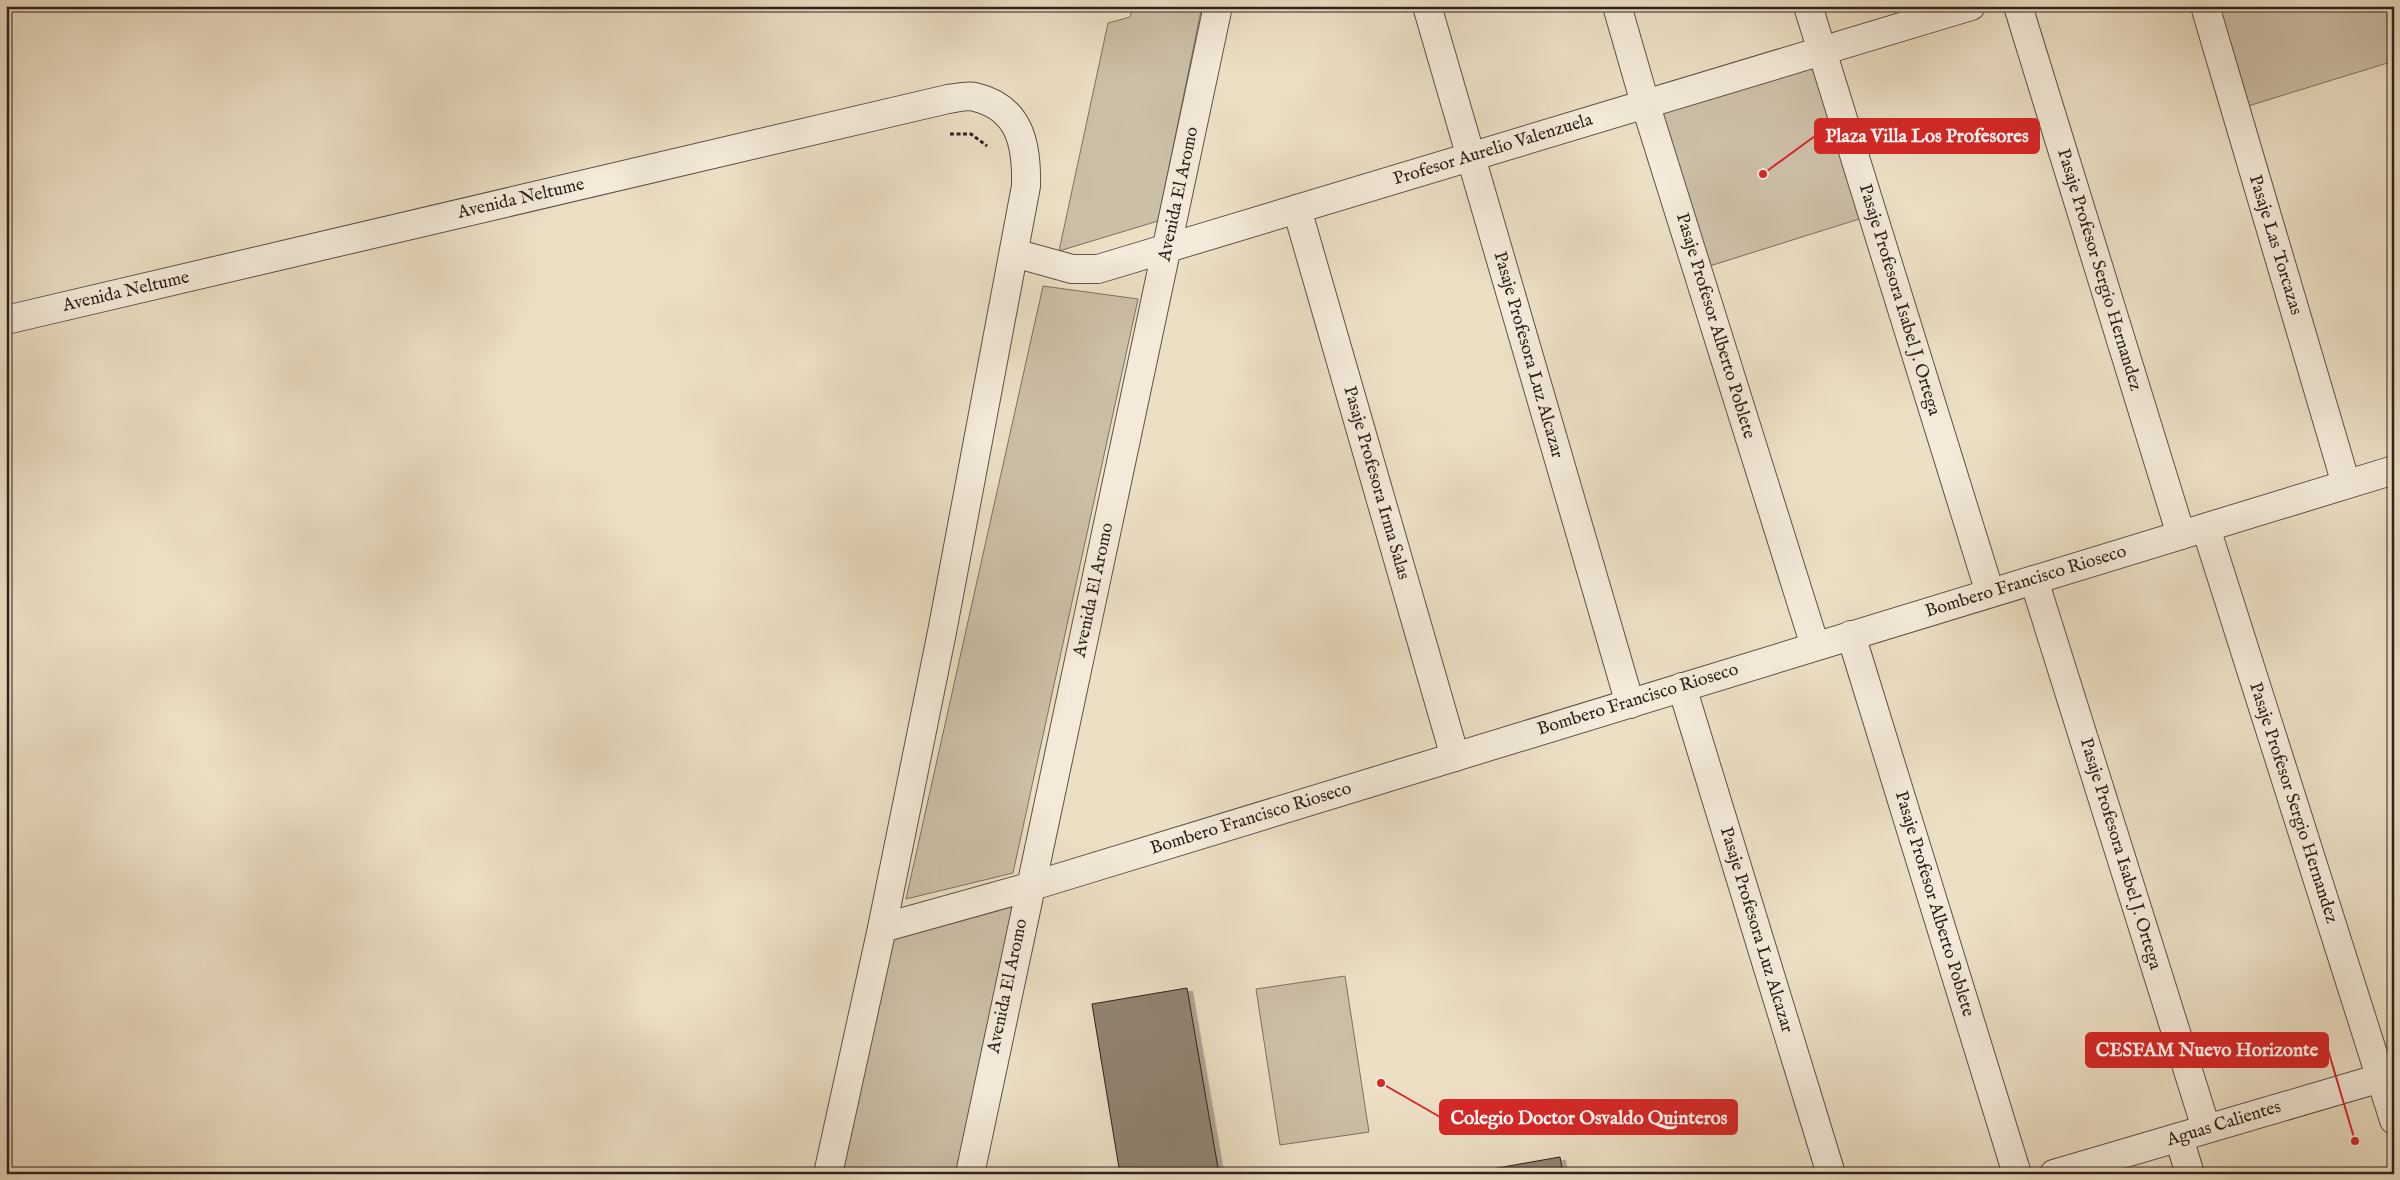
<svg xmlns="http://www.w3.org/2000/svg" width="2400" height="1180" viewBox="0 0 2400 1180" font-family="'IM FELL English',serif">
<defs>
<filter id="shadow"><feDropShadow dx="5.5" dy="3" stdDeviation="0" flood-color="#0004"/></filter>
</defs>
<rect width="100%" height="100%" fill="#ecdfc4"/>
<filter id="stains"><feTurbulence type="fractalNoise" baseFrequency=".004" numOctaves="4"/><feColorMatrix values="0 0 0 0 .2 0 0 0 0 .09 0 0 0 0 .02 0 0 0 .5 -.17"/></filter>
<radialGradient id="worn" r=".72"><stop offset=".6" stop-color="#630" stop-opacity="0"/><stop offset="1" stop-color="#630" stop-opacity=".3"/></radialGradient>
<g fill="#ccbfa7" stroke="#7e7062">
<polygon points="1133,6 1202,6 1158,221 1059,251 1108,23 1130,17"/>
<polygon points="2205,6 2394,6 2394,61 2235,110"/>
<polygon points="1821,51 1872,215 1697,270 1645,103"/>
<polygon points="1043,286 1138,299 1013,873 906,899"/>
<polygon points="1029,887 970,1174 828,1174 882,928"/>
<polygon points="1345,976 1369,1132 1280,1145 1256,989"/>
</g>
<g fill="#918473" stroke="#2f211c" filter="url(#shadow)">
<polygon points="1187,988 1219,1174 1120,1174 1092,1004"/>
<polygon points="1560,1157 1563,1174 1463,1174"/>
</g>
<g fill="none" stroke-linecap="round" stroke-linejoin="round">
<defs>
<g id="minor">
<polyline points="1427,6 1630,704"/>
<polyline points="1617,6 1645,103 1815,646"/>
<polyline points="1808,6 1990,593"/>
<polyline points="2018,6 2181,535"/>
<polyline points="2205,6 2346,484"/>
<polyline points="1297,209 1455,757"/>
<polyline points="1014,253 1072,269 1098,269 1971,6"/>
<path d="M 6,320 L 948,99 C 956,98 967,95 975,97 C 1021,108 1027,146 1026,186 L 942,632 L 882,928 L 828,1174"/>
<polyline points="2206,528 2394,1120"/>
<polyline points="2034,580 2206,1128"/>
<polyline points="1851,635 2017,1174"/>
<polyline points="1682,687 1831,1174"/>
<polyline points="882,928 1029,887 2394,470"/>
<polyline points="2179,1138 2190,1174"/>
<path d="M 970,1174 C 1050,784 1138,396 1218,6"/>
<polyline points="2054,1174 2394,1074"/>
</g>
</defs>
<use href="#minor" stroke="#5e5046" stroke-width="30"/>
<polyline stroke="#2f211c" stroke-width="3" stroke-dasharray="4 2.5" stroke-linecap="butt" points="950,134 971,134 987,146"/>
<use href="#minor" stroke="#f3ead9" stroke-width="28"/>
</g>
<g text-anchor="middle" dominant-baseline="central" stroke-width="4" stroke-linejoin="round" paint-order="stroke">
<g font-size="18" fill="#2f211c" stroke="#f3ead9">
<text transform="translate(1493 150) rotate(-17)">Profesor Aurelio Valenzuela</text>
<text transform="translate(1179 194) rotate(-78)">Avenida El Aromo</text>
<text transform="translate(521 199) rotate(-13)">Avenida Neltume</text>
<text transform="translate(2275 245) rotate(73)">Pasaje Las Torcazas</text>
<text transform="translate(2099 270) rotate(73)">Pasaje Profesor Sergio Hernandez</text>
<text transform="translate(126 292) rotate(-13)">Avenida Neltume</text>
<text transform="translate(1899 300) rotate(73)">Pasaje Profesora Isabel J. Ortega</text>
<text transform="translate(1715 326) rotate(73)">Pasaje Profesor Alberto Poblete</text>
<text transform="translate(1528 355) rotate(74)">Pasaje Profesora Luz Alcazar</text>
<text transform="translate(1376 483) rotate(74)">Pasaje Profesora Irma Salas</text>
<text transform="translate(2026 582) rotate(-17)">Bombero Francisco Rioseco</text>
<text transform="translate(1094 590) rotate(-78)">Avenida El Aromo</text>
<text transform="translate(1638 700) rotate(-17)">Bombero Francisco Rioseco</text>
<text transform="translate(2293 803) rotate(72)">Pasaje Profesor Sergio Hernandez</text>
<text transform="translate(1251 819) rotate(-17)">Bombero Francisco Rioseco</text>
<text transform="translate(2120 854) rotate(73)">Pasaje Profesora Isabel J. Ortega</text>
<text transform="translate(1934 904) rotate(73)">Pasaje Profesor Alberto Poblete</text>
<text transform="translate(1756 930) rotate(73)">Pasaje Profesora Luz Alcazar</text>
<text transform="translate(1008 986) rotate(-78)">Avenida El Aromo</text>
<text transform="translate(2224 1124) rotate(-17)">Aguas Calientes</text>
</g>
</g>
<path fill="none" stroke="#d62828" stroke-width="2" d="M1763 174L1815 136M2355 1141L2328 1050M1381 1083L1440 1117"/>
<g fill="#d62828" stroke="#f3ead9" stroke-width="2">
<circle cx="1763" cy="174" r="5"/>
<circle cx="2355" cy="1141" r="5"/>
<circle cx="1381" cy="1083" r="5"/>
</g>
<g fill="#d62828" stroke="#d62828" stroke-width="2">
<rect x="1815" y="119" width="224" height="34" rx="5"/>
<rect x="2086" y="1033" width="242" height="34" rx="5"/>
<rect x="1440" y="1100" width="297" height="34" rx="5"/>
</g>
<g font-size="19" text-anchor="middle" font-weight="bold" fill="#fff">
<text x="1927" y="142">Plaza Villa Los Profesores</text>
<text x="2207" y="1056">CESFAM Nuevo Horizonte</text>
<text x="1589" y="1124">Colegio Doctor Osvaldo Quinteros</text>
</g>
<rect width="2400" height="1180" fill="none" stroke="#ecdfc4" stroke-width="25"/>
<rect x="8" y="8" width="2385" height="1165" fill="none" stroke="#2f211c" stroke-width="2.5"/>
<rect x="12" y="12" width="2375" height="1155" fill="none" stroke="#2f211c"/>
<rect width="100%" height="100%" filter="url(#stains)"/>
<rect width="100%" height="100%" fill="url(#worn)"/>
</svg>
